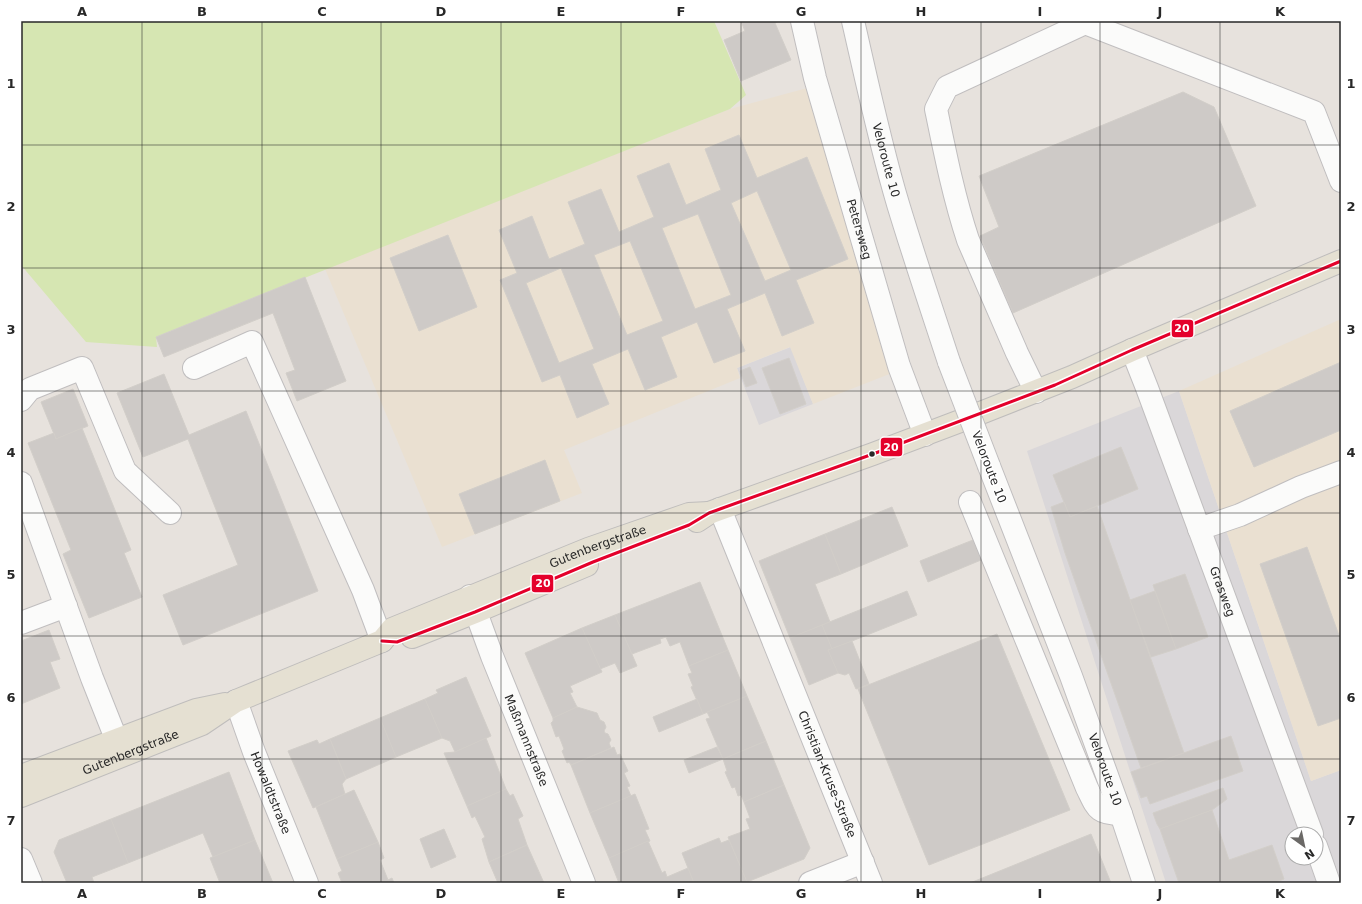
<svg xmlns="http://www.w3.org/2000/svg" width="1362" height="904" viewBox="0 0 1362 904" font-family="'DejaVu Sans',sans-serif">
<rect width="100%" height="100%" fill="#e7e2dd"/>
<g fill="#dad7d9" fill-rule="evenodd">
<polygon points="791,347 813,404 759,425 737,368"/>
<path d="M 1179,391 L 1311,781 L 1341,770 L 1341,883 L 1166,883 L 1027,451 ZM 1292,834 L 1316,834 L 1316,858 L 1292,858 Z"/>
</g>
<g fill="#eae0d1">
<polygon points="811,87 892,373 813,404 790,347 737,368 740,378 564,450 582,493 442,547 325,269 730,109"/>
<polygon points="1341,319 1341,770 1311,781 1179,391"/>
</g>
<polygon fill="#d6e6b2" points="21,21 714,21 746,95 730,109 156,337 157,347 86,342 21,265"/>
<g fill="#cecac7" stroke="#d2cec9" fill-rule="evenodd">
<polygon points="741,21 779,21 775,23 791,60 741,81 724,40 745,31"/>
<polygon points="1183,92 1214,107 1256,206 1013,313 980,236 999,227 979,176"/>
<path d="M 739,135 L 757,178 L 807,157 L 848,259 L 796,280 L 814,323 L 782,336 L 765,293 L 727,309 L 745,351 L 714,363 L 697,322 L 661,337 L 677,377 L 645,390 L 628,349 L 592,364 L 609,404 L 577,418 L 560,375 L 542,382 L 500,280 L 517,273 L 499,230 L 532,216 L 549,259 L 585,244 L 568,202 L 601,189 L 619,232 L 654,217 L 637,176 L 669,163 L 686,205 L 721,190 L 705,149 ZM 757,191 L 791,270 L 765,281 L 731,203 ZM 698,214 L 731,295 L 695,309 L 662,228 ZM 630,241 L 663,321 L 627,335 L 594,255 ZM 561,268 L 594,349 L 559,363 L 526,283 Z"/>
<polygon points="448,235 477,307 419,331 390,258"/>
<polygon points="305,277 346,381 297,401 286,373 295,370 273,313 164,357 156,337"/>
<polygon points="789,358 806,404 780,414 762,368"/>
<polygon points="1341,362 1341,430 1254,467 1230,411"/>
<polygon points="750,367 757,383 746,387 740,371"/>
<polygon points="164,374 189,435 246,411 318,591 183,645 163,595 238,565 188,439 143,457 117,393"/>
<polygon points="73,389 88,426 56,439 41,402"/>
<polygon points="82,428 131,550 124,553 142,597 89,618 63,554 71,550 28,443 54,433 56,439"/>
<polygon points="1121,447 1138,489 1070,517 1053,475"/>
<polygon points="545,460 560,501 475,534 459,494"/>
<polygon points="1064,502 1070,517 1097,506 1184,753 1141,768 1065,553 1051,507"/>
<polygon points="892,507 908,546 841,574 825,534"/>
<polygon points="825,534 841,574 815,584 830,622 790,638 759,561"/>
<polygon points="973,540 981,560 928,582 920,561"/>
<polygon points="1307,547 1341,641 1341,718 1318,726 1260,564"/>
<polygon points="1185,574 1208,637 1176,649 1153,585"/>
<polygon points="700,582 728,650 689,666 680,642 670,646 666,637 660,639 661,643 632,654 615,615"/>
<polygon points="907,591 917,615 832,649 822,625"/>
<polygon points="1155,591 1176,649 1151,657 1130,600"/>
<polygon points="615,615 637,666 620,673 615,663 600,669 582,628"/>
<polygon points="822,625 832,649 828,650 838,673 809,685 790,638"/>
<polygon points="582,628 602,672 570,686 573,692 570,693 577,707 553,718 525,653"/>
<polygon points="49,630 60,659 50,662 60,688 21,704 21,641"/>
<polygon points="997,634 1070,810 929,865 858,689"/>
<polygon points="852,641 869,684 856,689 849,673 845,675 838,673 828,650"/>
<polygon points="728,650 747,696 703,714 691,687 693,686 688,674 692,673 689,666"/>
<polygon points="466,677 491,736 455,752 450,741 442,738 425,699 438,693 436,690"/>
<polygon points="747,696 766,741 723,759 706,719 710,718 707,712"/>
<polygon points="425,699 442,738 396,757 380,718"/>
<polygon points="697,699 703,714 659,732 653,717"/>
<polygon points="577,707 597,713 600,720 604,722 606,727 604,731 605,733 608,734 611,740 609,743 611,748 571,765 569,762 567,763 562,751 564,749 559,736 556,737 551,723 553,721 553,718"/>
<polygon points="380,718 396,757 346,779 330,739"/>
<polygon points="1231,736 1243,771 1150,804 1147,796 1141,798 1131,772"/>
<polygon points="486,738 506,789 467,806 444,753 455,752"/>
<polygon points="330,739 346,779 342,784 345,794 313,808 288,751 317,740 319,744"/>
<polygon points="766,741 784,785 744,802 741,795 738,796 735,787 732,788 725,772 727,771 723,759"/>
<polygon points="614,747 617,755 620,754 628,771 624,773 630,786 627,787 631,796 590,813 571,765"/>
<polygon points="717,747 723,759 689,773 684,760"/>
<polygon points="229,772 255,840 213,857 203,833 128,863 111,819"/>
<polygon points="784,785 810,848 804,859 747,882 728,837 750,829 746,819 750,818 744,802"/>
<polygon points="1223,788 1227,799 1212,810 1160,829 1157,824 1153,813"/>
<polygon points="506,789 510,796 513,794 523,816 518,819 527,845 489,862 482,839 485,837 475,816 472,818 467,806"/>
<polygon points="354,790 378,842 337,859 316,807"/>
<polygon points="635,794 649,829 645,830 650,841 609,858 590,813"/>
<polygon points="1212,810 1229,860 1272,845 1284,879 1274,883 1179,883 1160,829"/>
<polygon points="111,819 128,863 92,877 94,883 67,883 54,852 59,840"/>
<polygon points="444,829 456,857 431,868 420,839"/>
<polygon points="1091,834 1111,883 970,883"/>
<polygon points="719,838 721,843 729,840 747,882 694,883 682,853"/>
<polygon points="255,840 273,883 220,883 210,858"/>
<polygon points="648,841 662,873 665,871 667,877 688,868 694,883 619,883 609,858"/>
<polygon points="378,842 384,858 380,860 388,880 392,878 394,883 342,883 338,873 342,871 337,859"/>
<polygon points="527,845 544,883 498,883 489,862"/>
</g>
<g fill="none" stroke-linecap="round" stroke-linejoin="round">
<defs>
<g id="minor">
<path id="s1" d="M 802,21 L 815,78 L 899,366 L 925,435"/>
<path id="s2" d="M 853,21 C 867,82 880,144 898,204 C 914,257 932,310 949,362"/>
<path id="s3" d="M 1132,350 L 1147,388 L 1312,834"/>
<polyline points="194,368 252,342 363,590 382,641"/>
<path d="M 1036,392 L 1017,353 L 968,240 C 954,198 945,153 936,109 L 947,87 L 1085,23 L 1314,112 L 1341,181"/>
<polyline points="21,400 30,389 82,368 125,471 170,513"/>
<path id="s4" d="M 989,466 L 1071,676 L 1121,814 L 1144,883"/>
<polyline points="21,483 92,678 117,741"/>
<path d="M 970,502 L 1087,788 C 1097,808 1097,814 1121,814"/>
<path id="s5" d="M 720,509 L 871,883"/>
<polyline points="1199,529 1240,515 1301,487 1341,472"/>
<path id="s6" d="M 470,596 L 492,656 L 584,883"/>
<polyline points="21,623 66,606"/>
<path id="s7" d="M 236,701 L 254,752 L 307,883"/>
<polyline points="1316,846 1329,883"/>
<polyline points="21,859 31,883"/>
<polyline points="810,883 863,862"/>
</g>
<g id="major">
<polyline points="978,414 1072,377 1132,350 1341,261"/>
<polyline points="697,521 709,513 720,509 873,454 963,420"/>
<polyline points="412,637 475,612 587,565"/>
<polyline points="21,776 196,710 225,704"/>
<path id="s8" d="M 21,796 L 202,724 L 236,701 L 382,641 L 392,629 L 588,549 L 689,514 L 709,513"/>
</g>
</defs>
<use href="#minor" stroke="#c0bebf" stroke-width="24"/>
<use href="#major" stroke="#bfbdbc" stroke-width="24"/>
<use href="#minor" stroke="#fbfbfa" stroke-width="22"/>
<use href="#major" stroke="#e5e0d2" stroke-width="22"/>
<defs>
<polyline id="minor-bridge" points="949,362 989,466"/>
</defs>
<use href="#minor-bridge" stroke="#c0bebf" stroke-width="24" stroke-linecap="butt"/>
<use href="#minor-bridge" stroke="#fbfbfa" stroke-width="22"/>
<defs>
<polyline id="bus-1" points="382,641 397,642 475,612 593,562 689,525 709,513 720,509 873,454 1055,385 1132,350 1341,261"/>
</defs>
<use href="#bus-1" stroke="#fff" stroke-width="6"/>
<use href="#bus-1" stroke="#e4002b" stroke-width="3"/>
</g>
<path fill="none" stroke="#282828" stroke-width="1" stroke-opacity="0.55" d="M 142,21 L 142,883M 262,21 L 262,883M 381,21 L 381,883M 501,21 L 501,883M 621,21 L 621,883M 741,21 L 741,883M 861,21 L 861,883M 981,21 L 981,883M 1100,21 L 1100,883M 1220,21 L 1220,883M 21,145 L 1341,145M 21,268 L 1341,268M 21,391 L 1341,391M 21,513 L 1341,513M 21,636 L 1341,636M 21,759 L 1341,759"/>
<circle fill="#282828" stroke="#fff" stroke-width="1.5" cx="872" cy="454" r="3.5"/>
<g text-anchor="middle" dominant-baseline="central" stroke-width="3" stroke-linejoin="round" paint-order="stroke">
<g font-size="12" fill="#282828" stroke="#fff">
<text stroke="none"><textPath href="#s2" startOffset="143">Veloroute 10</textPath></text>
<text stroke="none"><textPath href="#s1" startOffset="216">Petersweg</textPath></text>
<text transform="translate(989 467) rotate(69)">Veloroute 10</text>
<text stroke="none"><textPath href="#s8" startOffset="631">Gutenbergstraße</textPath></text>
<text stroke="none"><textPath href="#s3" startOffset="258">Grasweg</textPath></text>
<text stroke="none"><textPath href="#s6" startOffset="155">Maßmannstraße</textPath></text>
<text stroke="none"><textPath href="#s8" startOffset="118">Gutenbergstraße</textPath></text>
<text stroke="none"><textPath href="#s4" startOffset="325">Veloroute 10</textPath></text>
<text stroke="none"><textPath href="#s5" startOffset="286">Christian-Kruse-Straße</textPath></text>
<text stroke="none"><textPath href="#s7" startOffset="98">Howaldtstraße</textPath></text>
</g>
</g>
<g stroke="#fff" stroke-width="1.5">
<rect x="1171" y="319" width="23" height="19" rx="4" fill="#e4002b"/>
<rect x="880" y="437" width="23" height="20" rx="4" fill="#e4002b"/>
<rect x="531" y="574" width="23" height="19" rx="4" fill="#e4002b"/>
</g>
<g font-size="11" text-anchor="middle" font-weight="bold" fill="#fff">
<text x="1182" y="332">20</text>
<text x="891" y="451">20</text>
<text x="543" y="587">20</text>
</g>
<rect width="1362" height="904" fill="none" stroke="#ffffff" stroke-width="44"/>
<g transform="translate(1304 846) rotate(147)"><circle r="19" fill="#ffffff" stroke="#a9a9a9"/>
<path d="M0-3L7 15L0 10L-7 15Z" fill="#6b6967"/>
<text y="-6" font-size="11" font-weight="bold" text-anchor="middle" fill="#282828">N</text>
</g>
<rect x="22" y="22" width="1318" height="860" fill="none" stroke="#282828" stroke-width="1.5"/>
<g font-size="13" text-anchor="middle" font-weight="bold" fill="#282828">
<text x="82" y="16">A</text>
<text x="202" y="16">B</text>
<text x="322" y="16">C</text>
<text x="441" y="16">D</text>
<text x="561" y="16">E</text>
<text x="681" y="16">F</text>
<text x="801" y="16">G</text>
<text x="921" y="16">H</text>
<text x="1040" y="16">I</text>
<text x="1160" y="16">J</text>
<text x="1280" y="16">K</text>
<text x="11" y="88">1</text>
<text x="1351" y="88">1</text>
<text x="11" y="211">2</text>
<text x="1351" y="211">2</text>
<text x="11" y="334">3</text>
<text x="1351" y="334">3</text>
<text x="11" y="457">4</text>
<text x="1351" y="457">4</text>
<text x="11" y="579">5</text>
<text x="1351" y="579">5</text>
<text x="11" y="702">6</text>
<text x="1351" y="702">6</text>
<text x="11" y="825">7</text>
<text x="1351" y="825">7</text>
<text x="82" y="898">A</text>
<text x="202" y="898">B</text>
<text x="322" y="898">C</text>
<text x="441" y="898">D</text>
<text x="561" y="898">E</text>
<text x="681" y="898">F</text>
<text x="801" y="898">G</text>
<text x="921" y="898">H</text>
<text x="1040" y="898">I</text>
<text x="1160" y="898">J</text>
<text x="1280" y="898">K</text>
</g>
</svg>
